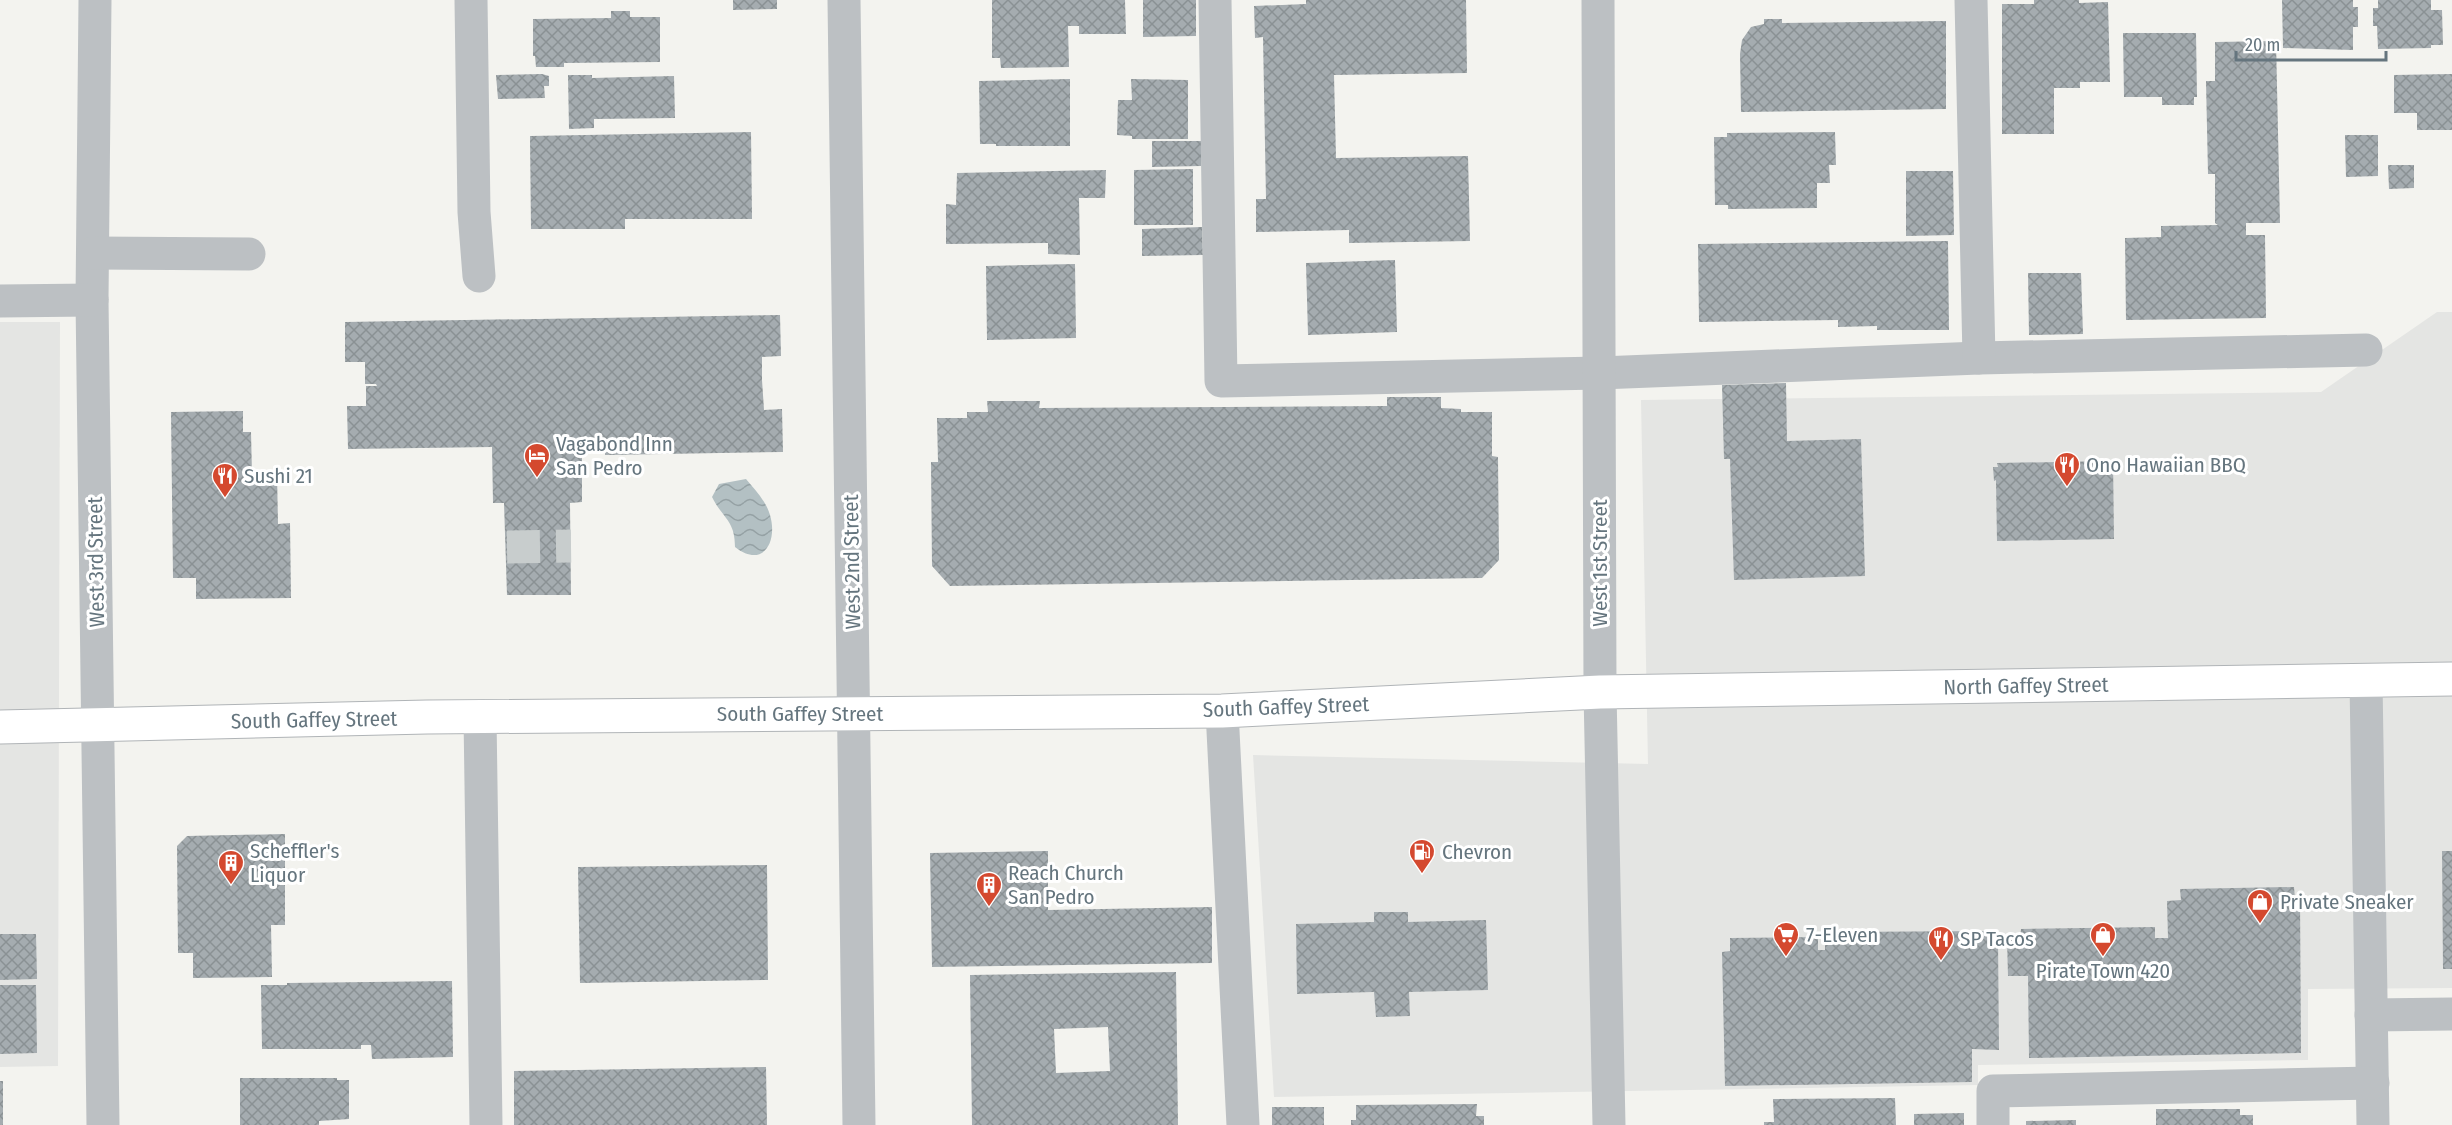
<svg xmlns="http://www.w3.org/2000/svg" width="2452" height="1125" viewBox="0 0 2452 1125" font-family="'Fira Sans Condensed',sans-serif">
<defs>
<pattern id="water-waves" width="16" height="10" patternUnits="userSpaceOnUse" patternTransform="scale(1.5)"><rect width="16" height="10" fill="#b3c0c3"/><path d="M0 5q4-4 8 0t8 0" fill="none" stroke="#95a1a4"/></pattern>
<pattern id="building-cross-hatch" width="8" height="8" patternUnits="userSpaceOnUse" patternTransform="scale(1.5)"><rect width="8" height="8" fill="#a5acb0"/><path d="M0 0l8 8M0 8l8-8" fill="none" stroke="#8a9194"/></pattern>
</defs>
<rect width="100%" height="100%" fill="#f3f3ef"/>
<g fill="#e4e5e3">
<polygon points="2437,312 2452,312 2452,988 2308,989 2308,1060 1978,1065 1978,1085 1274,1097 1253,755 1648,764 1641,400 2321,392"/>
<polygon points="0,322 60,322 58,1066 0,1067"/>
</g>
<path fill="url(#water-waves)" d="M 746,479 C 755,490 766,501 770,515 C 778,542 763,569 735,547 C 735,520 723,519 712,497 L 719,484 Z"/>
<g fill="url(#building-cross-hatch)" fill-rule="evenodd">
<polygon points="733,0 777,0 777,9 733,10"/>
<polygon points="992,0 1125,0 1126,34 1079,34 1079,26 1068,26 1069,67 1001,68 1000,58 992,58"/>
<polygon points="1143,0 1196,0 1196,36 1143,37"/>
<polygon points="1306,0 1466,0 1467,73 1334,75 1336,158 1468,156 1470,241 1349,243 1349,230 1256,232 1256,199 1266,199 1263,37 1255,38 1254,6 1306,4"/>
<polygon points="2034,0 2079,0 2079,3 2108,2 2110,82 2080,82 2080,88 2054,88 2054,134 2002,134 2002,4 2034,4"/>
<polygon points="2282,0 2353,0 2353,7 2358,7 2358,27 2353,27 2353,50 2283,48"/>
<polygon points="2378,0 2431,0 2431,10 2442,10 2443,45 2431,45 2431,48 2378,49 2377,26 2373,26 2373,8 2378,8"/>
<polygon points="611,11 630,11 630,17 660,17 660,62 564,63 564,67 536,67 535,56 533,56 533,19 611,18"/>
<polygon points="1764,19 1782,19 1782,23 1946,21 1946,109 1741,112 1740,54 1742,40 1751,27 1764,24"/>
<polygon points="2123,33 2196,33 2197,97 2194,97 2194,105 2162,105 2162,97 2124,97"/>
<polygon points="2276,41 2280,223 2246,223 2246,235 2265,235 2266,318 2126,320 2125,238 2161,237 2161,226 2218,225 2215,223 2215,174 2208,174 2206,81 2215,81 2215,42"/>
<polygon points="542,74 549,76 549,86 544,86 545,98 498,99 496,75"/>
<polygon points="2452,74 2452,130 2417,130 2417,113 2394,113 2394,75"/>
<polygon points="568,75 592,75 592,78 674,76 675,118 594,119 594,128 569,129"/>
<polygon points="1070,79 1070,146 996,146 996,144 980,144 979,81"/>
<polygon points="1131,79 1188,80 1188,139 1132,139 1132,136 1117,135 1118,100 1132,100"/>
<polygon points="751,132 752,219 625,219 625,229 531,229 530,136"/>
<polygon points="1835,132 1836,165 1829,165 1830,183 1817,183 1817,208 1728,209 1728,205 1715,205 1714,137 1727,137 1727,133"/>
<polygon points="2345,135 2378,135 2378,176 2346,177"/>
<polygon points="1152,141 1201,141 1201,166 1152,167"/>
<polygon points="2388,165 2414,165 2414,188 2389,189"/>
<polygon points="1193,169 1193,225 1134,225 1134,170"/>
<polygon points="1106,170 1105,198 1079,198 1080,255 1048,254 1048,243 946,244 946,204 956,205 957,173"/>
<polygon points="1906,171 1953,171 1954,235 1906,236"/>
<polygon points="1202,227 1203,255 1142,256 1142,229"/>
<polygon points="1948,241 1949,330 1877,330 1877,326 1838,327 1838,320 1699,322 1698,244"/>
<polygon points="1395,260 1397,332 1308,335 1306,263"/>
<polygon points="1075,264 1076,338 987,340 986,266"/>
<polygon points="2028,273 2081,273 2083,334 2029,335"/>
<polygon points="780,315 781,356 762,357 762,380 764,410 782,409 783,452 605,455 605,446 582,446 582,502 570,503 571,595 507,595 504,503 493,503 492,447 348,449 347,406 366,406 366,386 377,386 376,384 365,384 365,362 345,362 345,322"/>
<polygon points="1786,383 1787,441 1861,439 1865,576 1734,580 1730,459 1724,459 1722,385"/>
<polygon points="1387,397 1441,397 1441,408 1461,409 1461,412 1492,412 1492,456 1498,457 1499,560 1482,578 950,586 932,566 931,462 938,462 937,418 967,418 967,412 988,412 987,401 1040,401 1039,408 1387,406"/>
<polygon points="243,411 243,432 251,432 252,474 277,474 278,524 290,523 291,598 196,599 196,578 173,578 171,412"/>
<polygon points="2113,461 2114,539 1997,541 1996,480 1994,481 1993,467 1998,467 1997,463"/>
<polygon points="285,834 285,925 271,925 272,977 193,978 193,953 178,953 177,846 187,836"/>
<polygon points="1048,851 1048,910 1212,907 1212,963 932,967 930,853"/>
<polygon points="2442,851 2452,851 2452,969 2443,969"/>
<polygon points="767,865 768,980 580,983 578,867"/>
<polygon points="2294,887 2295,899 2300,898 2301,1053 2029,1058 2028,976 2008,976 2007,940 2020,940 2021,929 2155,927 2155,938 2168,938 2167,901 2181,900 2180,889"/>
<polygon points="1374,912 1408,912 1408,922 1486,920 1488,990 1409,992 1410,1016 1376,1017 1374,992 1297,994 1296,924 1374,922"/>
<polygon points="1989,931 1989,941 1998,940 1999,1050 1972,1049 1972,1082 1725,1086 1722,952 1730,951 1730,938 1818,937 1818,950 1825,950 1825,944 1835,943 1835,932"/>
<polygon points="0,934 36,934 37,979 0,980"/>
<path d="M 1176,972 L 1178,1125 L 972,1125 L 970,975 ZM 1108,1027 L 1110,1071 L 1056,1073 L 1054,1029 Z"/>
<polygon points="452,981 453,1057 372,1059 371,1045 361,1045 361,1049 262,1049 261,985 287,985 287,983"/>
<polygon points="0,985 36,985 37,1053 0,1054"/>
<polygon points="766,1067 767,1125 514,1125 514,1071"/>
<polygon points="240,1078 337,1078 337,1080 349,1080 349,1119 319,1121 319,1125 240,1125"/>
<rect x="0" y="1081" width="3" height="44"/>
<polygon points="1895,1098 1896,1125 1764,1125 1764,1122 1774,1122 1773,1099"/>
<polygon points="1477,1104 1476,1116 1484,1116 1484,1125 1351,1125 1351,1120 1356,1120 1356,1105"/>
<rect x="1272" y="1107" width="52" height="18"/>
<polygon points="2156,1109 2240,1109 2240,1115 2253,1115 2253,1125 2156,1125"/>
<polygon points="1964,1113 1964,1125 1914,1125 1914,1114"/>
<polygon points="2076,1120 2076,1125 2026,1125 2026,1121"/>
</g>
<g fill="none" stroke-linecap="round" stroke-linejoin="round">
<polyline stroke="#c8cdcd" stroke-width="33" stroke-dasharray="33 16" stroke-linecap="butt" points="507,547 571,546"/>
<defs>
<polyline id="major" points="0,727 427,717 1222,711 1600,692 2452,679"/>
</defs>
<use href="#major" stroke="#b0b4b7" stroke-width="35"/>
<g stroke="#bcc0c3" stroke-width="33">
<polyline points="95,0 92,300 103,1125"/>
<polyline points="471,0 474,212 479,276"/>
<polyline points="844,0 859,1125"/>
<polyline points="1215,0 1221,381 1600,373 1979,358 2366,350"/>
<polyline points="1598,0 1600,692 1609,1125"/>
<polyline points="1971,0 1979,358"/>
<polyline points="93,253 249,254"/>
<polyline points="0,301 92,300"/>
<polyline points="2366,681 2373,1125"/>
<polyline points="1222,711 1243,1125"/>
<polyline points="480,717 486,1125"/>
<polyline points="2371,1015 2452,1014"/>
<polyline points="1993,1125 1993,1091 2373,1083"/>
</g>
<use href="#major" stroke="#fff" stroke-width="33"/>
</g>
<defs>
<symbol id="hotel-pin" viewBox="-11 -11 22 30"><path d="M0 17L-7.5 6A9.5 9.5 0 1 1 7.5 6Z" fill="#d4492f" stroke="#fff"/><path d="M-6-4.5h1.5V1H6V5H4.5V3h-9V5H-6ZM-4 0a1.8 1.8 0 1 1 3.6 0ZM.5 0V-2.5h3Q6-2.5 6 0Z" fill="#fff"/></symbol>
<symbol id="restaurant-pin" viewBox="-11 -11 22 30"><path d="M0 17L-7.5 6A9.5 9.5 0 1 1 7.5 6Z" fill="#d4492f" stroke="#fff"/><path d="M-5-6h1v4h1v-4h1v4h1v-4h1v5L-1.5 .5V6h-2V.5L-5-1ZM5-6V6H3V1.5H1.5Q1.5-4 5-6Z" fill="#fff"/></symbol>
<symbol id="fuel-pin" viewBox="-11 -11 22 30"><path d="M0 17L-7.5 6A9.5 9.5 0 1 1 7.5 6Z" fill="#d4492f" stroke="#fff"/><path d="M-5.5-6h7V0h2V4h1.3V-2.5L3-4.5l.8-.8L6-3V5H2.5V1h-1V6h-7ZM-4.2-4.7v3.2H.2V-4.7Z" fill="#fff"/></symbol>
<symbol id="building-pin" viewBox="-11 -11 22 30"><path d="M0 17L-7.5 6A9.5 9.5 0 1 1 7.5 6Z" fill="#d4492f" stroke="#fff"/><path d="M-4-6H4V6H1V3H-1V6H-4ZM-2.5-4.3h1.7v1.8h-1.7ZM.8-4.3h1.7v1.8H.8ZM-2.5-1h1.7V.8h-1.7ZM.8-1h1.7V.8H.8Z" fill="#fff"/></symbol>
<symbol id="shop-pin" viewBox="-11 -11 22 30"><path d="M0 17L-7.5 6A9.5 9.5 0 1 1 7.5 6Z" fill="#d4492f" stroke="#fff"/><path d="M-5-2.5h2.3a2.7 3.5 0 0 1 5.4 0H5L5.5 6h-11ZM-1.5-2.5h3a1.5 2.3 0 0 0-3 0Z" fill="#fff"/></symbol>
<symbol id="supermarket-pin" viewBox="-11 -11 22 30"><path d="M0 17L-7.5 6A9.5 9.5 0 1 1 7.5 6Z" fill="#d4492f" stroke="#fff"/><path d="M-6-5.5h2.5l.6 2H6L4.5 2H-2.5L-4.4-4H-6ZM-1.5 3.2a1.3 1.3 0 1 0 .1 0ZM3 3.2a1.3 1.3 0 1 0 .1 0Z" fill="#fff"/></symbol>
</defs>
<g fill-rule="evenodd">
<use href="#hotel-pin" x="522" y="441" width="30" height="40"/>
<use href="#restaurant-pin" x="2052" y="450" width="30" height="40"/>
<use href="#restaurant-pin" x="210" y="461" width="30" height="40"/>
<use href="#fuel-pin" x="1407" y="837" width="30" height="40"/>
<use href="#building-pin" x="216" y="848" width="30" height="40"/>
<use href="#building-pin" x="974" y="870" width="30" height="40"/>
<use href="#shop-pin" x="2245" y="887" width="30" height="40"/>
<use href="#supermarket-pin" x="1771" y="920" width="30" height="40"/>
<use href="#shop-pin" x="2088" y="920" width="30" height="40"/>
<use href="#restaurant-pin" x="1926" y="924" width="30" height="40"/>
</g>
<g text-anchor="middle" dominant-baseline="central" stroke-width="6" stroke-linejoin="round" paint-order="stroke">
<g font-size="21" fill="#65757e" stroke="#fff" text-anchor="start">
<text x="556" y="444">Vagabond Inn<tspan x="556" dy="24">San Pedro</tspan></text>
<text x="2086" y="465">Ono Hawaiian BBQ</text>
<text x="244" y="476">Sushi 21</text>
<text x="250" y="851">Scheffler's<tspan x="250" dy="24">Liquor</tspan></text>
<text x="1442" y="852">Chevron</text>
<text x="1008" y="873">Reach Church<tspan x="1008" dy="24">San Pedro</tspan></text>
<text x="2280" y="902">Private Sneaker</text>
<text x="1806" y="935">7-Eleven</text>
<text x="1960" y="939">SP Tacos</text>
<text x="2103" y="971" text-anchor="middle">Pirate Town 420</text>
</g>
<g font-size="21" fill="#65757e" stroke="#fff">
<text transform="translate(96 562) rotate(-91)">West 3rd Street</text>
<text transform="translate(852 562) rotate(-91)">West 2nd Street</text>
<text transform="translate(1600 563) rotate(-90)">West 1st Street</text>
<text transform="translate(2026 686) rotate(-1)">North Gaffey Street</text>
<text transform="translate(1286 707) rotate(-2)">South Gaffey Street</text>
<text x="800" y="714">South Gaffey Street</text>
<text transform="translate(314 720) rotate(-1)">South Gaffey Street</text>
</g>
</g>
<path d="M2236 51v9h150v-9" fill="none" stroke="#65757e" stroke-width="3"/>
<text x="2245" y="51" font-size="18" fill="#65757e" stroke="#ffffff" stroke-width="4.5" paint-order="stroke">20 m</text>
</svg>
